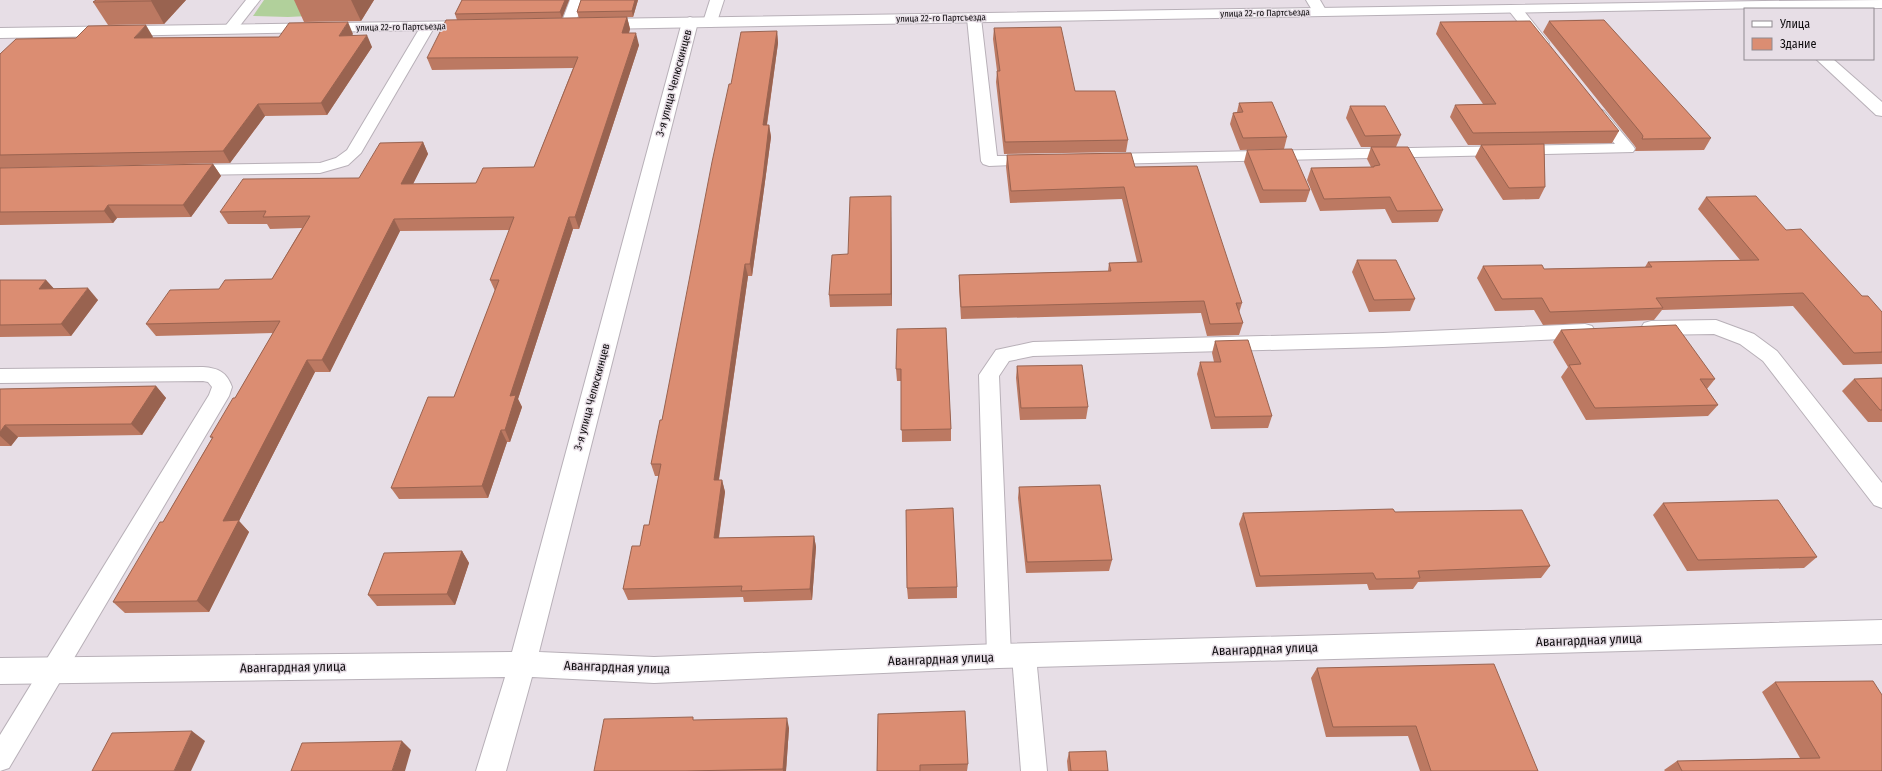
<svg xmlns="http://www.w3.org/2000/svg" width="1882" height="771" viewBox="0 0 1882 771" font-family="'Fira Sans Condensed',sans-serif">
<rect width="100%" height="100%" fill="#e7dee6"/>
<polygon fill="#b1d09b" points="264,0 359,0 347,14 288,17 253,16"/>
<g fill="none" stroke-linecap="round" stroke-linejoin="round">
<defs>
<g id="service">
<polygon points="246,0 260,0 235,32 225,32 223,29"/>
<polygon points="570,0 584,0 575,24 573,27 563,27 561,24"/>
<polygon points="1306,0 1320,0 1327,12 1325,15 1315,15"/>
<polygon points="1515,5 1520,6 1547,40 1549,43 1547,46 1537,46 1510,12 1508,9 1510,6"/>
<polygon points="974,14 979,15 981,18 997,156 1032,156 1038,158 1040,161 1038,164 989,166 983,164 981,161 967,18 969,15"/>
<polygon points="428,22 433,23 435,26 361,153 348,165 320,173 190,175 184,173 182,170 184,167 190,165 320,163 336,158 347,150 421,26 423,23"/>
<polygon points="1599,109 1604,111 1633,146 1635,149 1633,152 1106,164 1100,162 1098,159 1100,156 1106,154 1615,144 1591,114 1594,111"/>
<polygon points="1716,320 1754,334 1777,351 1882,483 1882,508 1874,505 1763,361 1740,344 1714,334 1651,335 1644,333 1641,328 1644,323 1651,321"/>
<polygon points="1585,324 1592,326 1595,331 1592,336 1585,338 1383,347 1033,356 1009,361 999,376 1011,656 1008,664 999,667 990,664 987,656 979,375 996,350 1033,342 1383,333"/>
<path d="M 203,367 C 218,368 227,372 232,387 L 229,396 L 9,768 L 0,771 L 0,735 L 209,395 L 212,387 L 208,382 L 203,381 L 0,383 L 0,369 Z"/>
<polygon points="1024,645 1033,648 1036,656 1047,771 1021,771 1012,656 1015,648"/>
</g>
<g id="minor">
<polygon points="710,0 724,0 716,25 711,27 706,25 703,22"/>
<polygon points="690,17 695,19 698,22 539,652 654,657 999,644 1882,620 1882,644 999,668 654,683 532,677 506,771 476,771 505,677 0,684 0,658 512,652 682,22 685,19"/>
</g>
<g id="tertiary">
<polygon points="1764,1 1769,2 1771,5 1769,8 599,29 594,27 591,24 594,21 599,19"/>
<polygon points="473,21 478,23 481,26 478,29 0,38 0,28"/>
</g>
<g id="secondary">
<polygon points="1882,0 1882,8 1762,9 1757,5 1759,2 1764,1"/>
<polygon points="1816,59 1833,59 1882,102 1882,116 1876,115"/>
</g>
</defs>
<use href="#service" stroke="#b8b0b8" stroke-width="2"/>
<use href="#minor" stroke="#b8b0b8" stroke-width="2"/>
<use href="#tertiary" stroke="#b8b0b8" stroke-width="2"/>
<use href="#secondary" stroke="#b8b0b8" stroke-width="2"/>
<use href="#service" fill="#fff" fill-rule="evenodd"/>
<use href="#minor" fill="#fff" fill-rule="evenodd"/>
<use href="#tertiary" fill="#fff" fill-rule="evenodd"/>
<use href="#secondary" fill="#fff" fill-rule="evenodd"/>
</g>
<g fill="#bc7962">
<polygon points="96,0 186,0 164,24 108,25 93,2"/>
<polygon points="294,0 374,0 361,21 304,22"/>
<polygon points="462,0 569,0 562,18 457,20 455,14"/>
<polygon points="581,0 638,0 633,17 579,18 577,12"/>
<polygon points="627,17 630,29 629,33 639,45 579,229 573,229 518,399 522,407 510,442 507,442 488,498 399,499 391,488 454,397 495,291 490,280 510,230 400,231 330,372 315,372 239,521 249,532 209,612 125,613 113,602 163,522 212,438 210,437 235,398 273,333 156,336 146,324 219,289 272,279 302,228 270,229 267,224 228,224 220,212 359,178 423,142 428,154 413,184 476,183 534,167 573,68 432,70 427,58"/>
<polygon points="1549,21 1711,138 1704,150 1635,151 1636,148 1634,145 1543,32"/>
<polygon points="1440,22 1619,131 1612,143 1544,144 1545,187 1539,199 1503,200 1475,157 1481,145 1468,145 1450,117 1455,105 1483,104 1436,34"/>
<polygon points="994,28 1075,91 1128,140 1126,152 1004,154 996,82 997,71 993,39"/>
<polygon points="777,31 778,43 767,125 769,125 771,137 764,189 752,276 748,276 719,480 722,480 725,492 719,538 814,536 816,547 812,600 744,602 743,597 628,600 623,589 649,525 659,476 655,476 651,464 662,420 731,84"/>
<polygon points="353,34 351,35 372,47 327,115 265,116 230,163 0,168 0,54 153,37 152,38 279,37"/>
<polygon points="1239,103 1287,137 1284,149 1240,150 1230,124 1233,113 1237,112"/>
<polygon points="1350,106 1401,135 1396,147 1361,147 1346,118"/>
<polygon points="1371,147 1443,210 1438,222 1392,223 1385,209 1320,211 1307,180 1311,168 1371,167 1367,159"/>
<polygon points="1247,150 1310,190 1306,202 1260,203 1244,162"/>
<polygon points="1007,155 1135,167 1242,303 1239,313 1243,323 1239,335 1207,336 1201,313 961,319 959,287 959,275 1108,271 1109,263 1137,262 1122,199 1010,203 1006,167"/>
<polygon points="213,164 221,176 191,217 117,218 113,223 0,225 0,168"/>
<polygon points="1706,197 1786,230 1862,296 1882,312 1882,364 1843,365 1793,306 1662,310 1654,320 1543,325 1534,310 1495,311 1477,278 1483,266 1544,269 1645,267 1648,262 1740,260 1698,209"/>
<polygon points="891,208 892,306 830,307 829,295 848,254"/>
<polygon points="1357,260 1415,299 1410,311 1369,312 1352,272"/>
<polygon points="0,280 46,280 54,289 98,300 71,336 0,337"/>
<polygon points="946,328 951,429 951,441 902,442 901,381 897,381 896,369"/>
<polygon points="1561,330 1715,379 1707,389 1718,405 1708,416 1586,420 1561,377 1568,367 1553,342"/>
<polygon points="1215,341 1272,416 1268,428 1211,429 1197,374 1200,362 1214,362 1212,353"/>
<polygon points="1017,366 1088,407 1086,419 1020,420 1016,378"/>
<polygon points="1882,378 1882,422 1868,422 1842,391 1854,379"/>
<polygon points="156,386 166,398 142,435 18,437 11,446 0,446 0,389"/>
<polygon points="1019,487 1112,560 1109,571 1026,573 1018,498"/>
<polygon points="1663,503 1817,557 1804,568 1687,571 1653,515"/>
<polygon points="1395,512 1550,566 1541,578 1418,582 1413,589 1369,590 1367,584 1256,587 1239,524 1243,513"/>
<polygon points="462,551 469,563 455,605 377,606 368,595"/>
<polygon points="957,587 957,598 908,599 907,588"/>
<polygon points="1317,668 1538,771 1420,771 1408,736 1326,737 1311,678"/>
<polygon points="1775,682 1882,771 1665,771 1664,770 1677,761 1800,758 1762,692"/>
<polygon points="878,714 968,764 967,771 877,771"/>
<polygon points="695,720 789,728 786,771 594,771"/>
<polygon points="1069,752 1108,771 1068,771 1067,761"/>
</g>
<g fill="#996350">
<polygon points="152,0 186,0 164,24 151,1"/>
<polygon points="351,0 374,0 361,21"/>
<polygon points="565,0 569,0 562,18 560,12"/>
<polygon points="635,0 638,0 633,17 632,11"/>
<polygon points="627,17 630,29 625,45 622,33"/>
<polygon points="348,22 353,34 344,47 339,36"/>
<polygon points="146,25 153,37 141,49 134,38"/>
<polygon points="777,31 778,43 765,137 763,125"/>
<polygon points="636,33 639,45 579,229 575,217"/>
<polygon points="367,35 372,47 327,115 321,103"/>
<polygon points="258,104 265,116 230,163 223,151"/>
<polygon points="769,125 771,137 764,189 752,276 750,264"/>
<polygon points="423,142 428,154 407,196 401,184"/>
<polygon points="213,164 221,176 191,217 183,205"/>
<polygon points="891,196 891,208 892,306 891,294"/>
<polygon points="108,205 117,218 113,223 104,211"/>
<polygon points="569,217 573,229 518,399 522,407 510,442 505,430 510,396"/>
<polygon points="394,219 400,231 330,372 322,360"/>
<polygon points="745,264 748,276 717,492 714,480"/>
<polygon points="46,280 57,292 39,289"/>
<polygon points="88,288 98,300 71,336 61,324"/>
<polygon points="307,360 315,372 239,521 249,532 209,612 197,601 223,521"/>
<polygon points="156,386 166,398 142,435 131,424"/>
<polygon points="5,425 18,437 11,446 0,436 0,432"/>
<polygon points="501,430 507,442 488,498 482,486"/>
<polygon points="722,480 725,492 717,549 714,538"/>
<polygon points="814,536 816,547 812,600 810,589"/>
<polygon points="462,551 469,563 455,605 447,594"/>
<polygon points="787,718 789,728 786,771 783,771 783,769"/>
<polygon points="192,731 205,741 191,771 174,771"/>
<polygon points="402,741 411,750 405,771 392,771"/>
</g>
<g fill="#db8d72" stroke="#996350">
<polygon points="96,0 152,0 151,1 93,2"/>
<polygon points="462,0 565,0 560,12 455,14"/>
<polygon points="581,0 635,0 632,11 577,12"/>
<polygon points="627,17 622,33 636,33 575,217 569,217 510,396 516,395 505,430 501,430 482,486 391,488 428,397 454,397 499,280 490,280 514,217 394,219 322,360 307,360 223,521 239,520 197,601 113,602 160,522 163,522 213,437 210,437 233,398 235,398 280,321 146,324 170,290 219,289 225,280 272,279 310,216 263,217 266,211 220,212 243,179 359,178 380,143 423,142 401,184 476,183 483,168 534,167 578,57 427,58 446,20"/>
<polygon points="1604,20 1711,138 1642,139 1643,136 1641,133 1549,21"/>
<polygon points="1530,21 1619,131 1473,133 1455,105 1496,104 1440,22"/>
<polygon points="348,22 339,36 367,35 321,103 258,104 223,151 0,155 0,54 16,39 76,38 88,26 146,25 134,38 279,37 289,23"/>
<polygon points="1061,27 1075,91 1115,91 1128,140 1005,142 997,71 1000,71 994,28"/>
<polygon points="777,31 763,125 769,125 763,177 750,264 745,264 714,480 722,480 714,538 814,536 810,589 741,591 742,586 623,589 632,546 640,546 644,525 649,525 661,464 651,464 660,420 662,420 712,162 729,84 731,84 741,32"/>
<polygon points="1272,102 1287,137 1243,138 1233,113 1243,112 1239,103"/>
<polygon points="1350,106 1385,106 1401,135 1365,136"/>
<polygon points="1544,144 1545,187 1509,188 1481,145"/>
<polygon points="1371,147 1408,147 1443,210 1397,211 1390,197 1324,199 1311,168 1374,167 1374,166 1380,165"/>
<polygon points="1292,149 1310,190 1263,190 1247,150"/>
<polygon points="1131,153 1135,167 1197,166 1242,303 1236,303 1243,323 1210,324 1204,301 961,307 959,275 1111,271 1109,263 1142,262 1124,187 1011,191 1007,155"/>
<polygon points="213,164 183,205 108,205 104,211 0,212 0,168"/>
<polygon points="891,196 891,294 829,295 832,255 848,254 850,197"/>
<polygon points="1756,196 1786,230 1801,229 1862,296 1868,296 1882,312 1882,352 1854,353 1803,293 1656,298 1663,308 1550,312 1542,298 1502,299 1483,266 1542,265 1544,269 1652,267 1648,262 1759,260 1706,197"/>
<polygon points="1357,260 1396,260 1415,299 1374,300"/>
<polygon points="0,280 46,280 39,289 88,288 61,324 0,325"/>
<polygon points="1676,325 1715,379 1700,379 1718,405 1595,408 1569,365 1581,364 1561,330"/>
<polygon points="946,328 951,429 901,430 901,369 896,369 897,329"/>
<polygon points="1248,340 1272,416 1215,417 1200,362 1221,362 1215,341"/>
<polygon points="1082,365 1088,407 1021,408 1017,366"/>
<polygon points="1882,378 1882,410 1880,410 1854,379"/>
<polygon points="156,386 131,424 5,425 0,432 0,389"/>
<polygon points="1100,485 1112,560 1027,562 1019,487"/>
<polygon points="1778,500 1817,557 1698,560 1663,503"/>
<polygon points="953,508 957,587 907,588 906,510"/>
<polygon points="1393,509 1395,512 1522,510 1550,566 1418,571 1420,578 1376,579 1373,573 1260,576 1243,513"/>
<polygon points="462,551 447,594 368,595 384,553"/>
<polygon points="1494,664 1538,771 1431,771 1416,726 1333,727 1317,668"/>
<polygon points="1873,681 1882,695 1882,771 1682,771 1677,761 1820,758 1775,682"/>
<polygon points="965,711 968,764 920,765 920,771 877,771 878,714"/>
<polygon points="693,717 693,720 787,718 783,769 686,771 594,771 604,719"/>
<polygon points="192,731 174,771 92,771 112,733"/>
<polygon points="402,741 392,771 291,771 302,743"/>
<polygon points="1106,751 1108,771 1071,771 1069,752"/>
</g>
<g text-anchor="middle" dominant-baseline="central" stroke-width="3" stroke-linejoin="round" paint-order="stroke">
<g font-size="9" fill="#0e0c0e" stroke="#e7dee6">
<text transform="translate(1265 13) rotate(-1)">улица 22-го Партсъезда</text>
<text transform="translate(941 18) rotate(-1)">улица 22-го Партсъезда</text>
<text transform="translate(401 27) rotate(-1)">улица 22-го Партсъезда</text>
</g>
<g font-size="11" fill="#0e0c0e" stroke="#e7dee6">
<text transform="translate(674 83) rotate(-75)">3-я улица Челюскинцев</text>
<text transform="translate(592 397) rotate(-75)">3-я улица Челюскинцев</text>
</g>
<g font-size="13" fill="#0e0c0e" stroke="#e7dee6">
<text transform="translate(1589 640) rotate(-2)">Авангардная улица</text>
<text transform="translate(1265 649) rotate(-2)">Авангардная улица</text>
<text transform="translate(941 659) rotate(-2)">Авангардная улица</text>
<text transform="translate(293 667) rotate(-1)">Авангардная улица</text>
<text transform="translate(617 667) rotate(2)">Авангардная улица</text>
</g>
</g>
<rect x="1744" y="8" width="130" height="52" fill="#e7dee6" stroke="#908a90"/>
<rect x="1752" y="21" width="20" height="6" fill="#ffffff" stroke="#908a90"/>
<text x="1780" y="28" font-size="12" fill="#0e0c0e">Улица</text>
<rect x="1752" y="38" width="20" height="12" fill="#db8d72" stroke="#908a90"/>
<text x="1780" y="48" font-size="12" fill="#0e0c0e">Здание</text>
</svg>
